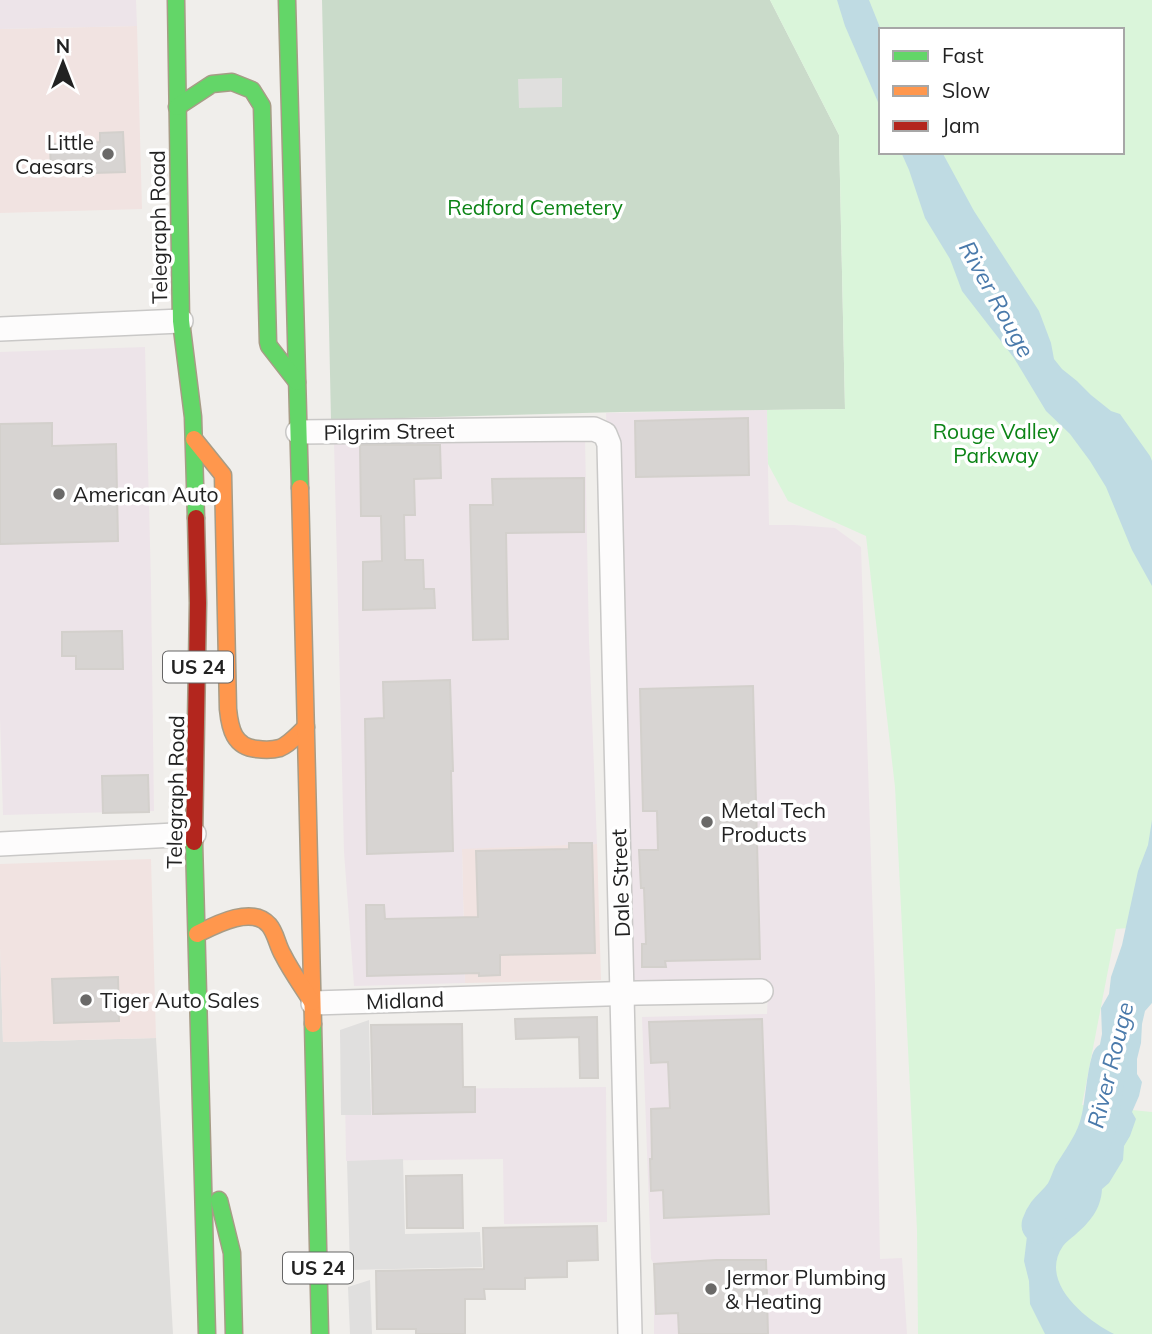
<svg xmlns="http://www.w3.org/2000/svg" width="1152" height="1334" viewBox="0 0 1152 1334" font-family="Mulish,sans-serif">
<rect width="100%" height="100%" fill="#f0eeeb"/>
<polygon fill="#dfdedc" points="0,947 3,1042 156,1038 173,1334 0,1334"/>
<g fill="#f1e3e1">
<polygon points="137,26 142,209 0,213 0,29"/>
<polygon points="597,844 601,980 465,983 462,848"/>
<polygon points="151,859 156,1038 3,1042 0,947 0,864"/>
</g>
<g fill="#ede4e9">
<polygon points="0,0 136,0 137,26 0,29"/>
<polygon points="145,347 151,583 154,811 3,815 0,718 0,352"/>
<polygon points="767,410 769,525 794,525 835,528 861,547 875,986 880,1259 902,1258 907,1334 654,1334 654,1264 651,1259 642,1017 767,1014 768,990 626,990 606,413"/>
<polygon points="585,438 589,641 597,844 462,849 465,983 354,986 344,852 334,442"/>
<polygon points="606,1087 607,1222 504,1224 503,1159 346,1161 345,1090"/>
</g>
<polygon fill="#cadbca" points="322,0 770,0 839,135 845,409 620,412 331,420"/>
<path fill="#daf5da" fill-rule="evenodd" d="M 770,0 L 1152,0 L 1152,926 L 1116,929 L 1082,1105 L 1152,1112 L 1152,1334 L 918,1334 L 917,1230 L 895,787 L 866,536 L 788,501 L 768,464 L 767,410 L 845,409 L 839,135 ZM 881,30 L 1122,30 L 1122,152 L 881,152 Z"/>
<g fill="#e0dfde">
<polygon points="562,78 562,107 519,108 518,79"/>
<polygon points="369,1020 371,1115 341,1115 340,1030"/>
<polygon points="403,1159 405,1234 480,1232 482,1267 350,1270 347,1161"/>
<polygon points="370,1280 372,1334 350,1334 348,1287"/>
</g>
<g fill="#bfdbe3">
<polygon points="837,0 869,0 881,30 881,109 845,26"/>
<polygon points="901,152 942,152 974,211 1039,311 1051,343 1054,359 1062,369 1077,381 1091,395 1111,411 1120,414 1150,456 1152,461 1152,586 1132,550 1106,487 1090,461 1070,434 1046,411 1014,358 962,291 950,259 925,218 909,170"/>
<path d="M 1152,820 L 1152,1003 L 1145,1011 L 1142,1024 L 1141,1043 L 1137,1059 L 1137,1074 L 1142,1082 L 1139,1096 L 1132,1112 L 1136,1119 L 1130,1136 L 1124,1146 L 1123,1160 L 1109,1183 L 1102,1189 C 1101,1209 1090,1222 1075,1235 C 1071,1238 1066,1242 1063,1246 C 1038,1282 1086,1320 1114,1334 L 1045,1334 L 1030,1304 L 1029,1281 L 1024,1261 L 1027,1236 L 1043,1201 L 1051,1193 L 1078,1181 L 1089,1163 L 1103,1128 L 1102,1110 L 1095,1070 L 1102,1034 L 1101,1008 L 1109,994 L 1111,977 L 1122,945 L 1138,871 L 1148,845 Z"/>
</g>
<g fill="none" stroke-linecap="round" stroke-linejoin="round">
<path stroke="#bfdbe3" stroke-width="37" d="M 1040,1225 C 1046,1208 1054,1207 1063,1194 C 1067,1188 1069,1181 1072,1174 C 1079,1163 1086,1153 1092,1141 C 1105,1116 1102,1087 1110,1060"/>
</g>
<g fill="#d7d4d2" stroke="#d3d0cc" stroke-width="2">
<polygon points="123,132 125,172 93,173 93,176 76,176 76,174 51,175 50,144 100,142 100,133"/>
<polygon points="748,418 749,475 636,477 635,421"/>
<polygon points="52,423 52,446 116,444 118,541 0,544 0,424"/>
<polygon points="360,445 440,445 441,478 414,479 415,515 404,515 405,560 423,560 424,589 434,589 435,608 363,610 363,562 382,561 381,516 361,516"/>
<polygon points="584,478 584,532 506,533 508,639 473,640 470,505 493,505 492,479"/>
<polygon points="122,631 123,669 76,669 76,656 62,656 62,632"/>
<polygon points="450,680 453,771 451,771 453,851 367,854 365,719 384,718 383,682"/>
<polygon points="753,686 760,959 665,961 666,967 642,967 642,944 646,944 644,888 641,888 639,850 658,850 657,811 643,811 640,689"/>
<polygon points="148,775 149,812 103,813 102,776"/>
<polygon points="569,843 592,843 595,953 500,955 500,975 479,976 479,973 367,976 366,905 384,905 385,919 478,917 476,851 569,849"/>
<polygon points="118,977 119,1021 54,1023 52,979"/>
<polygon points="597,1017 598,1078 580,1078 579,1037 516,1039 515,1019"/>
<polygon points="762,1019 769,1214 664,1218 663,1190 651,1191 650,1159 652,1159 651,1109 670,1108 668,1062 651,1063 649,1022"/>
<polygon points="462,1024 463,1087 475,1087 475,1112 373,1114 371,1025"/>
<polygon points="462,1175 463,1228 407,1228 406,1176"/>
<polygon points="597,1226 598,1260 567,1261 567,1277 525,1278 525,1289 484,1289 485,1299 465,1299 465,1334 416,1334 416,1329 377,1329 376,1271 484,1269 483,1228"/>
<polygon points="716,1260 766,1260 768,1334 679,1334 678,1313 656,1314 654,1264"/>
</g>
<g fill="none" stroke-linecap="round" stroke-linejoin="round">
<defs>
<g id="street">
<polyline points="0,329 181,321"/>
<path d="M 298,432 L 594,429 L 605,434 L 609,444 C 614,741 625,1037 630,1334"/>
<polyline points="0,844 194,834"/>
<polyline points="313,1003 638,993 761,991"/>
</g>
<g id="fast">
<polyline points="176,0 181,321 193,417 196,518"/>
<polyline points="287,0 300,488"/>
<polyline points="177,107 212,84 232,82 252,90 262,106 268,342 269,346 297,382"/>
<polyline points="194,842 207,1334"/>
<polyline points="313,1024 320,1334"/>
<polyline points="219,1200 232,1253 234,1334"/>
</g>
<g id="slow">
<path d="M 194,439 L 223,475 L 228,709 C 230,729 234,747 257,749 C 264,750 273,750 280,748 C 290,744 298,734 306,727"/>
<polyline points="300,488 313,1024"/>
<path d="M 197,934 C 215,925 252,905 269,925 C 276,933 277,945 283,955 C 291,971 302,986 312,1002"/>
</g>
<polyline id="jam" points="194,842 198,603 196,518"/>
</defs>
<use href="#street" stroke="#c9c8c7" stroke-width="26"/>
<use href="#fast" stroke="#a79c86" stroke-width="19"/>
<use href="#slow" stroke="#a79c86" stroke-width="19"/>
<use href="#jam" stroke="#a79c86" stroke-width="19"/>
<use href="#street" stroke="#fdfcfc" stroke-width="23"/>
<use href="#fast" stroke="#63d668" stroke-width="16"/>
<use href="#slow" stroke="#ff974d" stroke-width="16"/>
<use href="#jam" stroke="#b3261e" stroke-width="16"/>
</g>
<g fill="#6a6968" stroke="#fff" stroke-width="2.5">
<circle cx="108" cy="154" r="7"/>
<circle cx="59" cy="494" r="7"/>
<circle cx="707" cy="822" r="7"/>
<circle cx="86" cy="1000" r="7"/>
<circle cx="711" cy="1289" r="7"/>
</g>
<g text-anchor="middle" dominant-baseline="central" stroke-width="7" stroke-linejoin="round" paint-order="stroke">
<g fill="#fff" stroke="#646464" stroke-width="2">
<rect x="163" y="651.5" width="70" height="31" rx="5"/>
<rect x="283" y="1252.5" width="70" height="31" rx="5"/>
</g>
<g font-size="19" font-weight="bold" fill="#222">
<text x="198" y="667">US 24</text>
<text x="318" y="1268">US 24</text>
</g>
<g font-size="21" fill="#222" stroke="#fff" text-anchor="start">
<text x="94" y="142" text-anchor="end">Little<tspan x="94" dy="24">Caesars</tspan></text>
<text x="73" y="494">American Auto</text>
<text x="721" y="810">Metal Tech<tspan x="721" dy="24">Products</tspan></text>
<text x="100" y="1000">Tiger Auto Sales</text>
<text x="725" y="1277">Jermor Plumbing<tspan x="725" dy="24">&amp; Heating</tspan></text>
</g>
<g font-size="21" fill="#0c8416" stroke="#fff">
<text x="535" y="207">Redford Cemetery</text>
<text x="996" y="431">Rouge Valley<tspan x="996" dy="24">Parkway</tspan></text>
</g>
<g font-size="21" fill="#222" stroke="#fff">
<text transform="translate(158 227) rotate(-91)">Telegraph Road</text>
<text transform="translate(389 431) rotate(-1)">Pilgrim Street</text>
<text transform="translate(175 792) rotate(-89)">Telegraph Road</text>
<text transform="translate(620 883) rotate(-92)">Dale Street</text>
<text transform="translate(405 1000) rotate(-2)">Midland</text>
</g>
<g font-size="23" font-style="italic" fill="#4a7aab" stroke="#fff">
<text transform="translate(997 299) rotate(61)">River Rouge</text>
<text transform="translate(1110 1065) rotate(-76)">River Rouge</text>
</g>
</g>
<rect x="879" y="28" width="245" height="126" fill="#ffffff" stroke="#a7a7a7" stroke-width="2"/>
<rect x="893" y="51" width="35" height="10" fill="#63d668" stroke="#a7a7a7" stroke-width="2"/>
<text x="942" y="63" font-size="21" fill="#222222">Fast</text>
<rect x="893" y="86" width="35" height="10" fill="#ff974d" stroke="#a7a7a7" stroke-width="2"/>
<text x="942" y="98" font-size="21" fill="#222222">Slow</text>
<rect x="893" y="121" width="35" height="10" fill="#b3261e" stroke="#a7a7a7" stroke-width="2"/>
<text x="942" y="133" font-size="21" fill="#222222">Jam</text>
<g transform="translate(63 63)" stroke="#ffffff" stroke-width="5" paint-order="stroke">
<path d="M0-5L12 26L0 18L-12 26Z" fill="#222222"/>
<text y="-10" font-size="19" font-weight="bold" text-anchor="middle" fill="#222222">N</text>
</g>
</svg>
